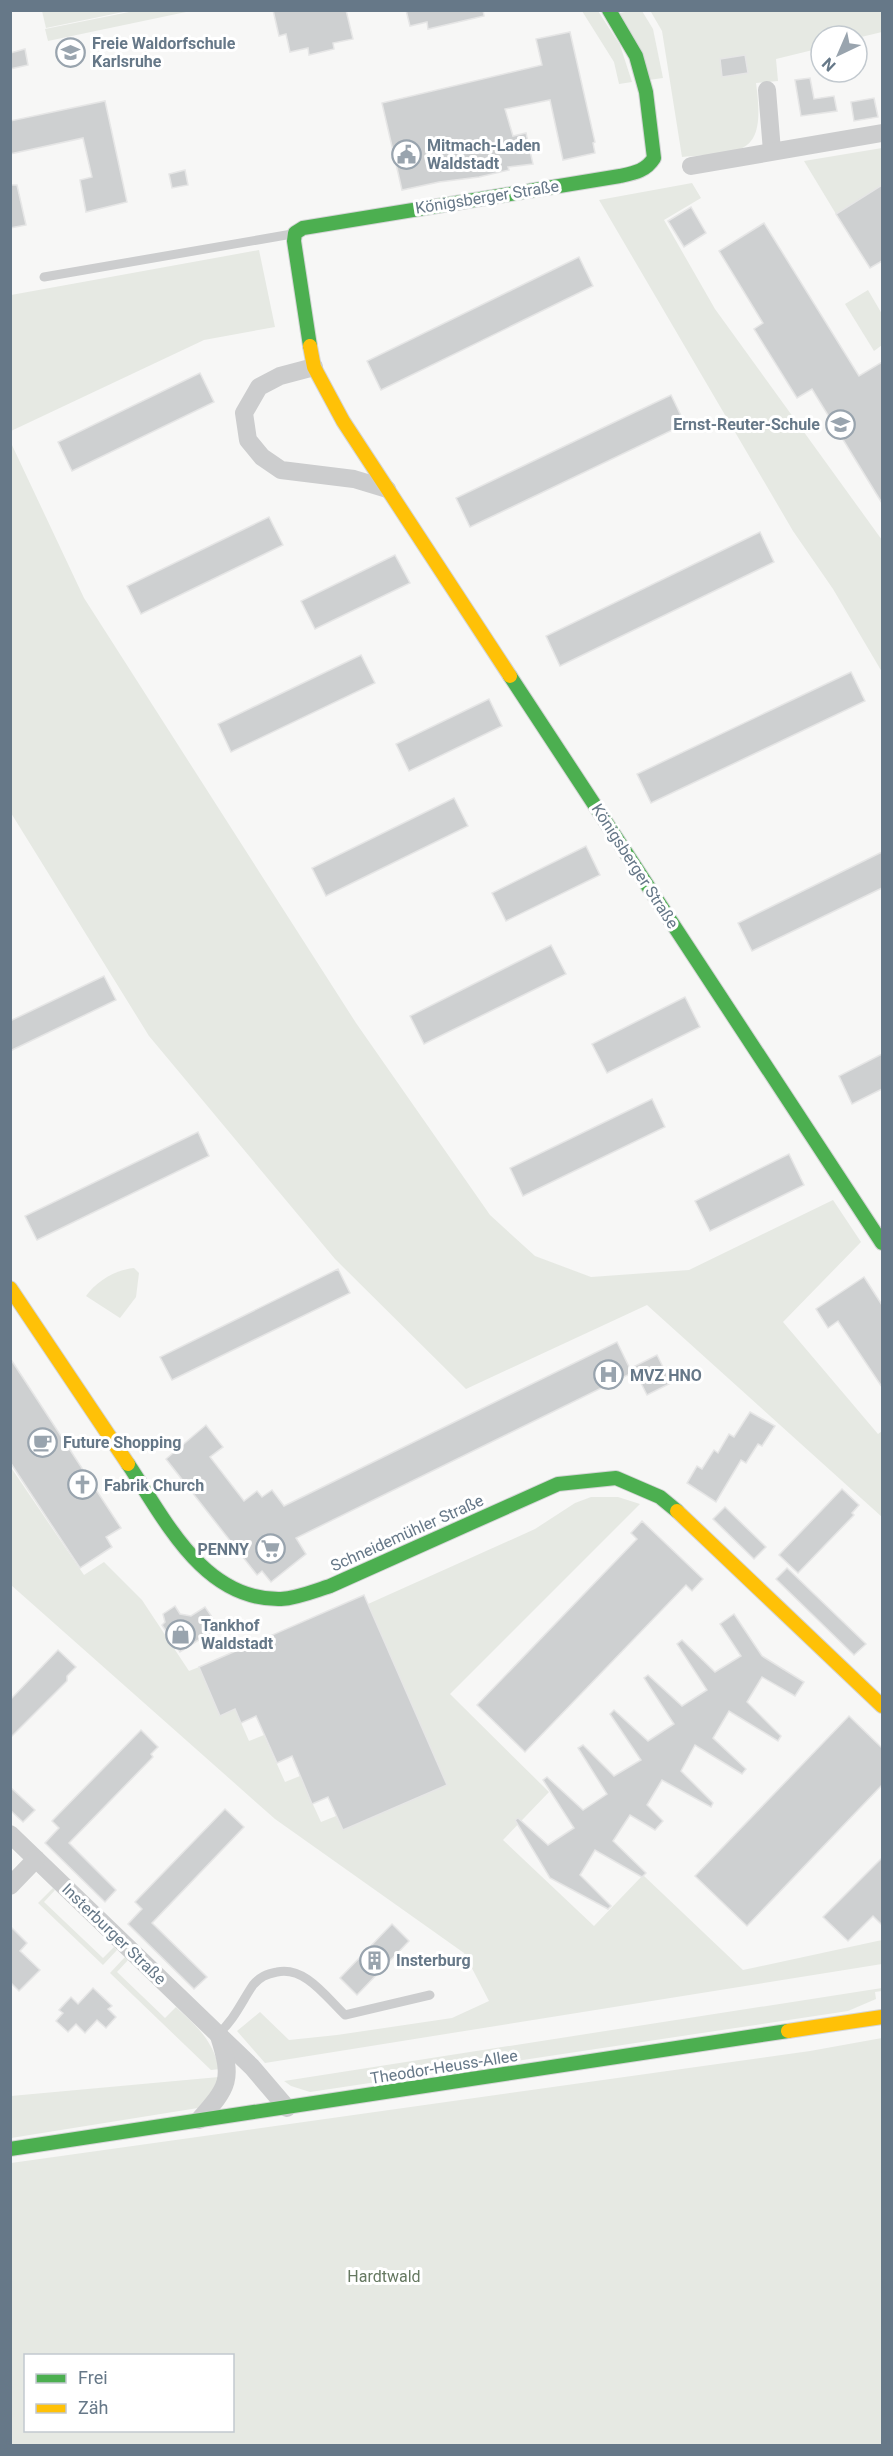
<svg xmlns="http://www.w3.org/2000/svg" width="893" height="2456" viewBox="0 0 893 2456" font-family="Roboto,sans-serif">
<rect width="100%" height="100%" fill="#f7f7f6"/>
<g fill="#e6e9e3" fill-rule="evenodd">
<path d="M 653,10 L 882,11 L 882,32 L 857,38 L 857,36 L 821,36 L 821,48 L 776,59 L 778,81 L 756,83 C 766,156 745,152 682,157 L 662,31 L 651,12 ZM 745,55 L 747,73 L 723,77 L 720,59 Z"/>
<polygon points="42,11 42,10 128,11 46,28"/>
<polygon points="186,11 186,12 48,41 45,29 134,11"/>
<polygon points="582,11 598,11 620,45 632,82 619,84 614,62"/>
<polygon points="630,11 642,11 653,29 663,78 649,80 620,13"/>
<polygon points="882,148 882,185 836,214 804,161"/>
<polygon points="692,183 701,198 664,220 715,309 882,540 882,672 833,589 793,531 599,200"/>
<polygon points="259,250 275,327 204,340 11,431 11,295"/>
<polygon points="868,290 882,314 882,345 874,351 845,304"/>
<polygon points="11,443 84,598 356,1023 490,1215 535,1256 591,1277 689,1270 833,1200 861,1242 783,1322 878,1434 882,1431 882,1517 647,1305 466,1389 335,1259 149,1036 11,813"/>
<path d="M 134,1268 L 139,1273 L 136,1297 L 120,1318 L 86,1296 C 97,1281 115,1270 134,1268 Z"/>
<polygon points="10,1466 84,1575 104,1562 142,1600 189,1671 199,1667 220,1715 235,1709 249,1741 264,1735 285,1782 300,1776 321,1822 336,1816 343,1830 446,1785 368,1604 535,1529 575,1503 591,1497 618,1497 640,1504 450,1694 549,1792 503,1840 594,1926 643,1875 743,1970 882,1940 882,1964 265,2063 237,2031 260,2012 289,2040 337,2035 452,2018 489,2001 464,1953 275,1819 11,1585"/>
<polygon points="53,1888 55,1890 44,1902 103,1958 114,1947 117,1950 103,1965 38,1903"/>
<path d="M 125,1957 L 128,1960 L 117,1972 L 165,2018 L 176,2007 C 199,2029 210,2037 220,2069 L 211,2070 L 110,1973 Z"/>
<polygon points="882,1988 882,1991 875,1992 876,1999 848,2011 310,2092 291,2086 284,2081"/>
<path d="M 882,2038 L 882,2445 L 11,2445 L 11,2163 L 810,2051 ZM 26,2356 L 232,2356 L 232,2430 L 26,2430 Z"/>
<polygon points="219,2077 218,2085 198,2108 11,2138 11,2096"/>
</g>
<g fill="#ced0d1" stroke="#e6e6e6" stroke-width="1.5">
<polygon points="273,10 346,10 353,39 333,43 334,49 309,55 308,48 290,52 286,34 279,36"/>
<polygon points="406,10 483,10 484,16 428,29 427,22 410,26"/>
<polygon points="570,32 595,142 593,143 595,153 563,160 550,100 505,109 513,136 526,133 533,164 508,167 509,170 479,177 439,182 402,190 382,103 542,65 536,39"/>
<polygon points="25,49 28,65 10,69 10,53"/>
<polygon points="745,55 748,73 722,77 720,59"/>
<polygon points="810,78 814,99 834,96 837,111 801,116 795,80"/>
<polygon points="874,98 878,117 854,121 851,102"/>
<polygon points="105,101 127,202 86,212 80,180 92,177 83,138 10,154 10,121"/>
<polygon points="185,170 188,185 172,188 169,174"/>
<polygon points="10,185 17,185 26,225 10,228"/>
<polygon points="882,185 882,261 870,268 836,214"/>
<polygon points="691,207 706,233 684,247 668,221"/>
<polygon points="764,223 859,376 882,362 882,503 812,389 797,398 754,329 763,323 719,251"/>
<polygon points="579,257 593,286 381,390 367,361"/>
<polygon points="200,373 214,402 72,471 58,442"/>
<polygon points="671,395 685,424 470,527 456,498"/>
<polygon points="269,517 283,545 141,614 127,586"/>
<polygon points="760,532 774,562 560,666 546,636"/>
<polygon points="395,555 410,583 315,629 301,601"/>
<polygon points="361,655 375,683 231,752 218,724"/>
<polygon points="851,672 865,701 651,803 637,774"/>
<polygon points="489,699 502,726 409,771 396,744"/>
<polygon points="454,798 468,826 326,896 312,868"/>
<polygon points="586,846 600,875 506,921 492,893"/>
<polygon points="882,852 882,888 752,951 738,923"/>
<polygon points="551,945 566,974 424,1044 410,1016"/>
<polygon points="104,976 116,1000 10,1051 10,1021"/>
<polygon points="685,997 700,1027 607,1073 592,1044"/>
<polygon points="882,1054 882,1089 852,1104 839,1076"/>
<polygon points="652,1099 665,1127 523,1196 510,1168"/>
<polygon points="198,1132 209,1156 37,1240 25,1216"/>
<polygon points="789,1154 804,1185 710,1231 695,1201"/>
<polygon points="338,1269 350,1293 172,1380 160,1357"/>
<polygon points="864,1277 882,1305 882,1387 838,1321 828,1328 816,1309"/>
<polygon points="617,1342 632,1373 296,1538 306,1554 271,1582 262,1571 257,1575 166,1459 206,1425 223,1447 210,1457 244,1501 257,1491 262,1497 272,1490 284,1506"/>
<polygon points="657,1355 671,1383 647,1395 633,1367"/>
<polygon points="10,1358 121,1528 106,1537 112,1547 80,1568 10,1462"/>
<polygon points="750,1412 775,1426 762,1446 758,1444 746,1463 741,1460 716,1502 687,1483 697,1466 702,1469 714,1450 718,1453 729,1434 734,1437"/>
<polygon points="842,1489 859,1505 852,1513 854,1515 798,1573 779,1555"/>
<polygon points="725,1507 766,1547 754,1559 713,1519"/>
<polygon points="642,1521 703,1579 692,1591 686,1585 525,1752 477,1705 637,1539 631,1533"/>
<polygon points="787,1568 866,1644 854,1655 776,1579"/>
<polygon points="364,1595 447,1785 343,1830 328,1797 312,1804 292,1756 277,1763 256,1716 241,1723 235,1709 220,1716 199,1667"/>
<polygon points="175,1606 180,1614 191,1616 205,1607 219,1627 180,1652 162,1625 165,1622 163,1614"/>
<polygon points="734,1614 762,1656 804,1682 795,1696 762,1677 747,1702 781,1736 778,1741 729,1711 713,1738 746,1769 742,1774 695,1745 681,1771 713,1803 711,1807 662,1780 647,1805 663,1821 655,1830 630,1815 613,1841 646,1873 642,1877 595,1850 580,1875 611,1906 608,1909 550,1878 515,1820 518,1818 548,1845 574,1828 543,1780 547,1777 583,1810 607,1794 578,1748 583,1745 614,1776 641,1760 610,1714 614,1710 648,1741 674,1724 644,1678 648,1675 682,1706 707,1690 677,1644 682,1640 715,1672 741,1656 720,1624"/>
<polygon points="58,1650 76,1667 67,1676 67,1681 10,1738 10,1700"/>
<polygon points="849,1716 882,1748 882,1785 747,1926 695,1876"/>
<polygon points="141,1730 158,1747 151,1754 153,1757 69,1843 116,1890 105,1902 45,1843 59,1828 52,1821"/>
<polygon points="10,1787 35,1810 23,1822 10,1810"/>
<polygon points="225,1809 244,1827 152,1923 207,1977 194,1989 128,1924 142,1909 135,1902"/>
<polygon points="882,1858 882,1925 873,1916 848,1941 823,1917"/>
<polygon points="392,1924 409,1941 357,1995 340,1978"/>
<polygon points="10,1926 27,1943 20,1951 40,1970 19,1991 10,1982"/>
<polygon points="93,1988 112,2006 108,2009 116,2017 106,2028 97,2020 85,2033 76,2024 68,2032 56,2021 63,2013 59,2010 71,1997 78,2004"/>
</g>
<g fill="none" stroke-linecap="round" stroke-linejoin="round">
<defs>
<g id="fast">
<path d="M 310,346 L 294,241 L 295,233 L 303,228 L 620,176 C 634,173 646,171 654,158 L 646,92 L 636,56 L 609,10"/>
<polyline points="510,676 882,1243"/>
<path d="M 128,1464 C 165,1519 203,1601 281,1599 C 298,1598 314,1591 330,1586 L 558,1484 L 616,1478 L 660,1497 L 677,1511"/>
<polyline points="10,2149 788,2031"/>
</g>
<g id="slow">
<polyline points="310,346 314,367 343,421 510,676"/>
<polyline points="10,1288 128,1464"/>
<polyline points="677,1511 882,1706"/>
<polyline points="788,2031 882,2017"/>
</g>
</defs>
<use href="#fast" stroke="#d4d5d6" stroke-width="16"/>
<use href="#slow" stroke="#d4d5d6" stroke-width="16"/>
<g stroke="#cccdce" stroke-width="9">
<polyline points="44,277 292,234"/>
<path d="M 218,2034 C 234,2020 241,2003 253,1985 C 260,1977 266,1974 277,1972 C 305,1966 326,1997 345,2015 L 430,1995"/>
</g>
<g stroke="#cccdce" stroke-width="18">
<polyline points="767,90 772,151"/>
<polyline points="691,166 882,133"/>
<polyline points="314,367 280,376 259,387 244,413 248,440 262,457 281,470 354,479 387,489"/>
<polyline points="10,1834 252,2067 287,2108"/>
<polyline points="10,1886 36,1859"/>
<path d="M 199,2120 C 229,2086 233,2080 219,2036"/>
</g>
<use href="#fast" stroke="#4caf50" stroke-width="14"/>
<use href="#slow" stroke="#ffc107" stroke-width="14"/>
</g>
<defs>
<symbol id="school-ring" viewBox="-11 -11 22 22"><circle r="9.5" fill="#fff" stroke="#99a4ae" stroke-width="1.5"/><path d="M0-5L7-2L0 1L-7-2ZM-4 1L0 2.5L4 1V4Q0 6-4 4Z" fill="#99a4ae"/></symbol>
<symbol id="civic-ring" viewBox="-11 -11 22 22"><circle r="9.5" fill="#fff" stroke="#99a4ae" stroke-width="1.5"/><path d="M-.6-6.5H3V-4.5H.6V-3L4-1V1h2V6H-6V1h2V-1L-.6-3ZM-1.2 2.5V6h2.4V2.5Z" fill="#99a4ae"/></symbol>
<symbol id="hospital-ring" viewBox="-11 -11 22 22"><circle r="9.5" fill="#fff" stroke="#99a4ae" stroke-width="1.5"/><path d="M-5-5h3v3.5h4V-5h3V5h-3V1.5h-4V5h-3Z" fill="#99a4ae"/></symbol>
<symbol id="cafe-ring" viewBox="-11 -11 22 22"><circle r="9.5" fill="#fff" stroke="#99a4ae" stroke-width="1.5"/><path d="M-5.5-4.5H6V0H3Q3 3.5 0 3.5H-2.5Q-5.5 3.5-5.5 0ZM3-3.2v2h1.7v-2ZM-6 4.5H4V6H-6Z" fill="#99a4ae"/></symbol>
<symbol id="church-ring" viewBox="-11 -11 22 22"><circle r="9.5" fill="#fff" stroke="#99a4ae" stroke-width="1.5"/><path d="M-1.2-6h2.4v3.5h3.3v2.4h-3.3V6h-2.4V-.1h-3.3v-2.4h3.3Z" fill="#99a4ae"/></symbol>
<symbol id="supermarket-ring" viewBox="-11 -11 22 22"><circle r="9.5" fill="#fff" stroke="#99a4ae" stroke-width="1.5"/><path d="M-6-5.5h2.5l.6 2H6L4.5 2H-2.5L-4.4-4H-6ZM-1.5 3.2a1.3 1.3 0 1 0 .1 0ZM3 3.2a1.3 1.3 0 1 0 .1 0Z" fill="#99a4ae"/></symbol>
<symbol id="shop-ring" viewBox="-11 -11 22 22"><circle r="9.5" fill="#fff" stroke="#99a4ae" stroke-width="1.5"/><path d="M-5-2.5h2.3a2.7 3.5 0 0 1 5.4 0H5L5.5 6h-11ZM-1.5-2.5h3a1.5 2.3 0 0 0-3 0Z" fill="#99a4ae"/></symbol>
<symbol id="building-ring" viewBox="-11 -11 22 22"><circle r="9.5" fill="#fff" stroke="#99a4ae" stroke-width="1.5"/><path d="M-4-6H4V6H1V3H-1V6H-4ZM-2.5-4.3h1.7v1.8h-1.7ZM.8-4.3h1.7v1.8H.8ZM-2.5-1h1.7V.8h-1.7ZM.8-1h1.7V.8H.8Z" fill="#99a4ae"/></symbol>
</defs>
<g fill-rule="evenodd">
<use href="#school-ring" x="54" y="36" width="33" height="33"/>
<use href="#civic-ring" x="390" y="138" width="33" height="33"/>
<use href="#school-ring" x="824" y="408" width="33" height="33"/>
<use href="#hospital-ring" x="592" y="1358" width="33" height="33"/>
<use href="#cafe-ring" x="26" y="1426" width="33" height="33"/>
<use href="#church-ring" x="66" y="1468" width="33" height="33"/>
<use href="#supermarket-ring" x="254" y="1532" width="33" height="33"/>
<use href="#shop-ring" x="164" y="1618" width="33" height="33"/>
<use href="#building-ring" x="358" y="1944" width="33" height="33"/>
</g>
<g text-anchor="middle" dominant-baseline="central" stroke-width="6" stroke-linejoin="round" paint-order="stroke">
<g font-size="16" font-weight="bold" fill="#667888" stroke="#fff" text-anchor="start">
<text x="92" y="43">Freie Waldorfschule<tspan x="92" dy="18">Karlsruhe</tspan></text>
<text x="427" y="145">Mitmach-Laden<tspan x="427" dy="18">Waldstadt</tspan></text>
<text x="820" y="424" text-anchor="end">Ernst-Reuter-Schule</text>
<text x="630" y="1375">MVZ HNO</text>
<text x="63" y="1442">Future Shopping</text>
<text x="104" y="1485">Fabrik Church</text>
<text x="249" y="1549" text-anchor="end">PENNY</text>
<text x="201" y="1625">Tankhof<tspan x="201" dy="18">Waldstadt</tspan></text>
<text x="396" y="1960">Insterburg</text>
</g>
<g font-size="16" fill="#667888" stroke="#fff">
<text transform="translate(487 197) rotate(-9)">Königsberger Straße</text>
<text transform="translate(635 866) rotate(57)">Königsberger Straße</text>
<text transform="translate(407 1533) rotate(-24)">Schneidemühler Straße</text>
<text transform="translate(114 1934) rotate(44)">Insterburger Straße</text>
<text transform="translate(444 2067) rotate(-9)">Theodor-Heuss-Allee</text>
</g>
<g font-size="16" fill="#667961" stroke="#fff">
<text x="384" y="2276">Hardtwald</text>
</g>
</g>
<rect width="893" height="2456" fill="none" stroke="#667888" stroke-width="24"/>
<rect x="24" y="2354" width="210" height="78" fill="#ffffff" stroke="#c2c9cf" stroke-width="1.5"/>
<rect x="36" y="2374" width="30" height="9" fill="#4caf50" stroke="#c2c9cf" stroke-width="1.5"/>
<text x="78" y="2384" font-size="18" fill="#667888">Frei</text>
<rect x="36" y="2404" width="30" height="9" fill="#ffc107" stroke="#c2c9cf" stroke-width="1.5"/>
<text x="78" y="2414" font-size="18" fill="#667888">Zäh</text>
<g transform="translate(839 54) rotate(224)"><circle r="28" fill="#ffffff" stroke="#c2c9cf" stroke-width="1.5"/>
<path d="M0-4.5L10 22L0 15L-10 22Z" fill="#99a4ae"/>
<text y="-9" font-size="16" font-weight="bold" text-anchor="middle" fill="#667888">N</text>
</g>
</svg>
